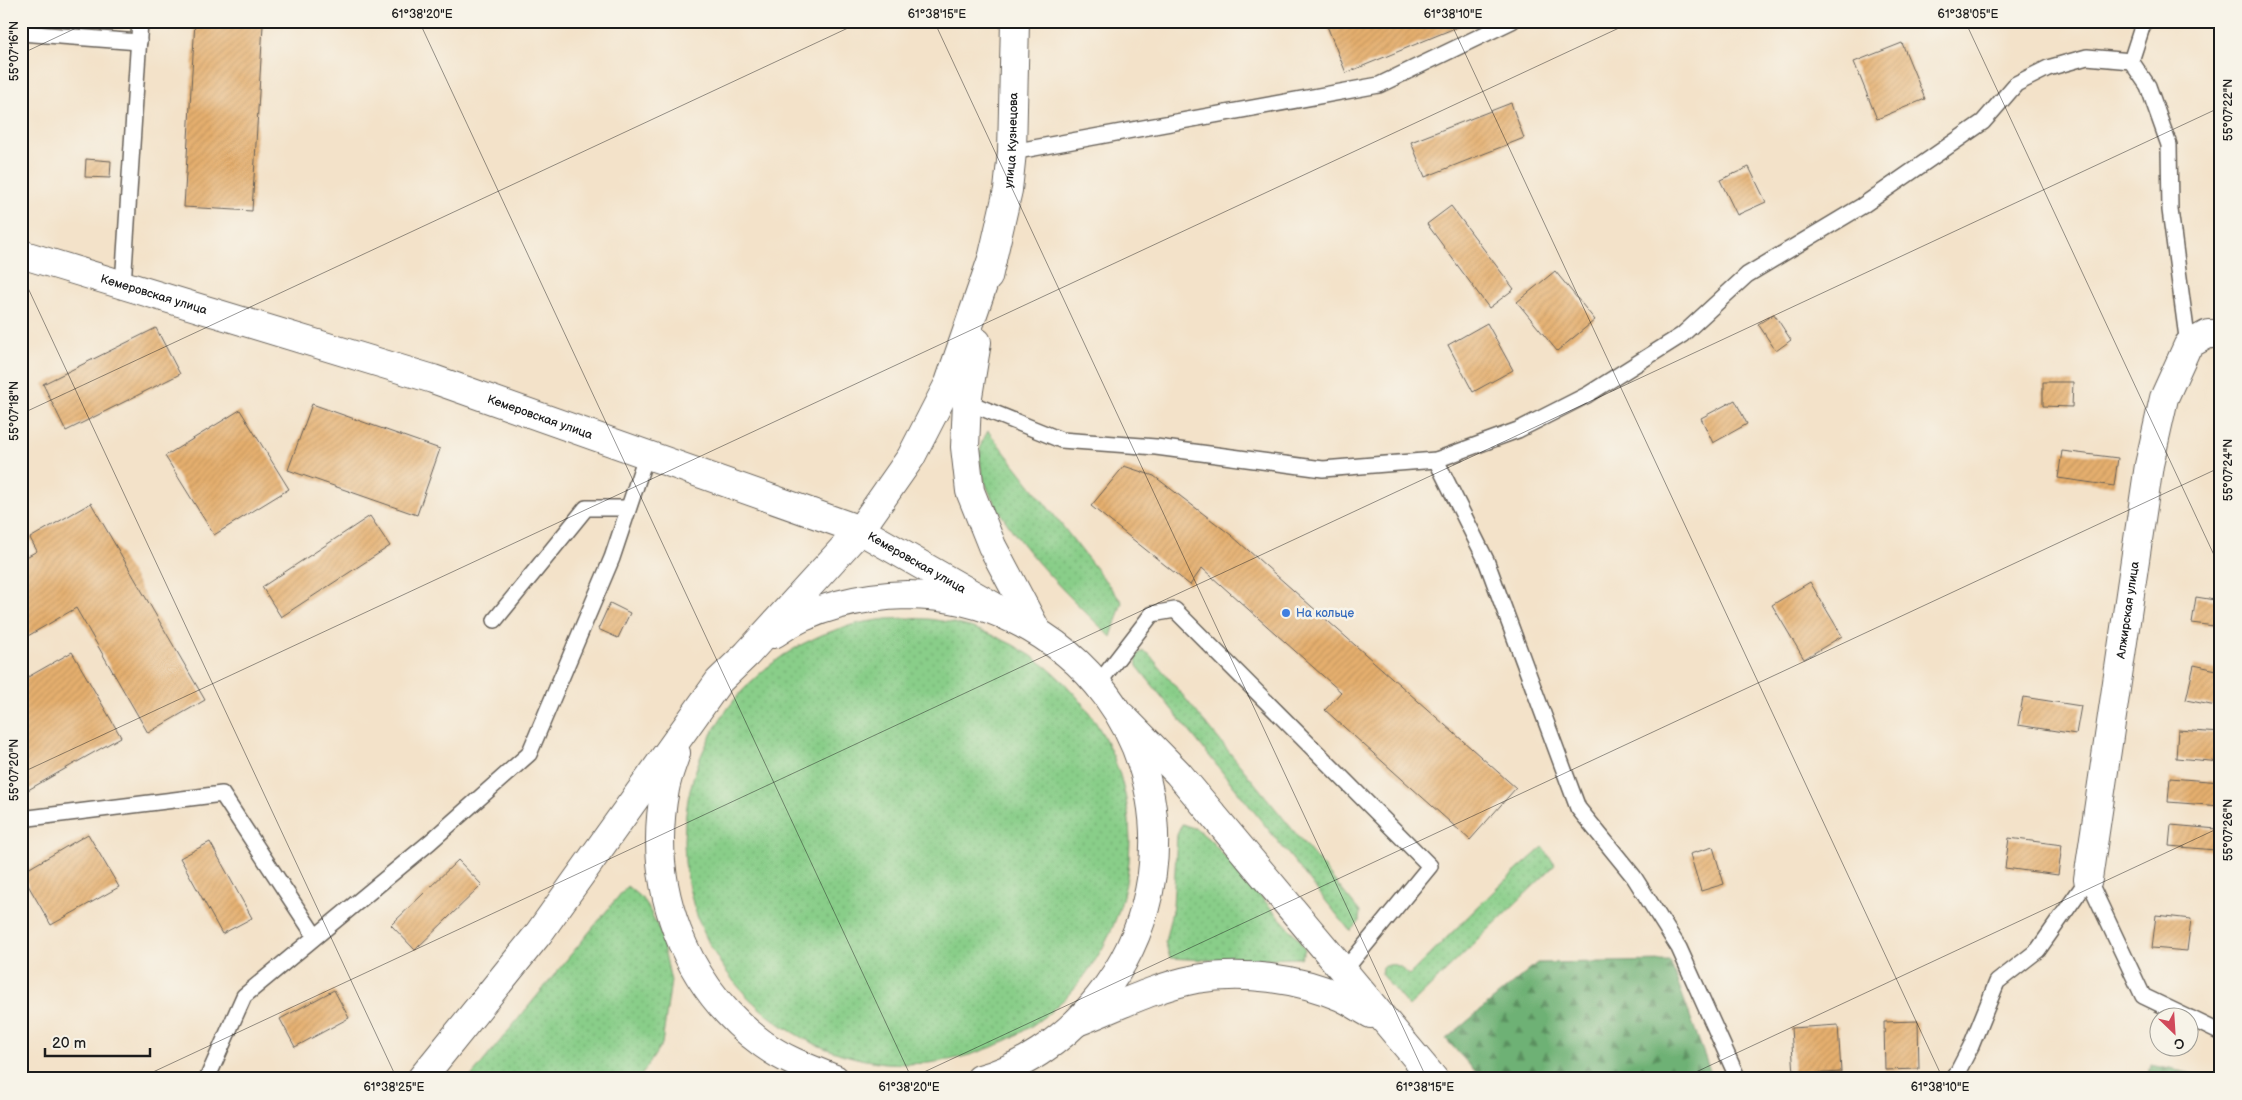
<svg xmlns="http://www.w3.org/2000/svg" width="2242" height="1100" viewBox="0 0 2242 1100" font-family="'Balsamiq Sans',sans-serif">
<defs>
<pattern id="grass-dots" width="8" height="8" patternUnits="userSpaceOnUse" patternTransform="scale(1.25)"><rect width="8" height="8" fill="#89ce89"/><path d="M2 2h.1M6 6h.1" fill="none" stroke="#76b076" stroke-width="1.8" stroke-linecap="round"/></pattern>
<pattern id="forest-firs" width="22" height="20" patternUnits="userSpaceOnUse" patternTransform="scale(1.25)"><rect width="22" height="20" fill="#6eb175"/><path d="M5 1l3.5 6h-7zM16 11l3.5 6h-7z" fill="#5a8f5f"/></pattern>
<pattern id="building-hatch" width="6" height="6" patternUnits="userSpaceOnUse" patternTransform="scale(1.25)"><rect width="6" height="6" fill="#e5af6e"/><path d="M-1 1l2-2M0 6l6-6M5 7l2-2" fill="none" stroke="#c4965f"/></pattern>
</defs>
<rect width="100%" height="100%" fill="#f7f3e8"/>
<filter id="ink" filterUnits="userSpaceOnUse"><feTurbulence type="fractalNoise" baseFrequency=".02" numOctaves="2"/><feDisplacementMap in="SourceGraphic" scale="10" xChannelSelector="R" yChannelSelector="G"/><feConvolveMatrix kernelMatrix="1 2 1 2 8 2 1 2 1" color-interpolation-filters="sRGB"/></filter>
<filter id="wash" filterUnits="userSpaceOnUse"><feTurbulence type="fractalNoise" baseFrequency=".0096" numOctaves="4" result="noise"/><feDisplacementMap in="SourceGraphic" scale="20" xChannelSelector="R" yChannelSelector="G"/><feGaussianBlur stdDeviation="1.12" result="paint"/><feColorMatrix in="noise" values="0 0 0 0 0 0 0 0 0 0 0 0 0 0 0 0 0 1.4 0 .05"/><feComposite in="paint" operator="in"/></filter>
<g filter="url(#wash)">
<rect width="100%" height="100%" fill="#f3e2c9"/>
<g fill="url(#grass-dots)" stroke="#527552">
<path d="M 988,431 L 1122,602 L 1111,637 C 1072,599 968,504 981,445 C 982,440 986,435 988,431 Z"/>
<circle cx="907" cy="841" r="223"/>
<polygon points="1143,651 1149,654 1360,912 1359,922 1350,931 1137,666 1136,655"/>
<polygon points="1182,824 1197,829 1211,841 1297,937 1305,950 1301,958 1207,960 1170,958 1165,942 1173,906 1177,835"/>
<path d="M 1543,847 L 1555,865 L 1409,1007 L 1381,974 L 1382,967 C 1395,962 1400,965 1409,975 L 1497,888 Z"/>
<polygon points="627,886 645,901 660,931 671,981 662,1044 639,1079 469,1079"/>
</g>
<g fill="url(#forest-firs)" stroke="#456648">
<polygon points="1670,961 1713,1079 1482,1079 1446,1039 1537,963"/>
<polygon points="2151,1065 2217,1079 2148,1079"/>
</g>
<g id="blocks">
<g fill="url(#building-hatch)">
<polygon points="195,21 250,21 249,25 263,25 252,211 184,207"/>
<polygon points="1325,21 1472,21 1346,73"/>
<polygon points="1902,43 1925,99 1877,119 1854,62"/>
<polygon points="1511,103 1524,138 1425,177 1411,142"/>
<polygon points="86,159 111,161 110,178 85,177"/>
<polygon points="1749,167 1766,202 1737,215 1720,180"/>
<polygon points="1451,206 1514,289 1489,308 1427,224"/>
<polygon points="1555,271 1595,320 1557,351 1517,302"/>
<polygon points="1774,314 1791,340 1776,351 1758,324"/>
<polygon points="1487,323 1513,370 1473,392 1448,345"/>
<polygon points="156,328 180,374 66,431 43,384"/>
<polygon points="2043,382 2073,382 2072,407 2043,406"/>
<polygon points="1735,400 1747,424 1713,443 1701,418"/>
<polygon points="312,404 440,449 417,515 288,470"/>
<polygon points="240,410 289,489 214,535 165,456"/>
<polygon points="2062,451 2118,458 2114,486 2058,478"/>
<polygon points="1124,466 1154,476 1231,535 1516,788 1470,840 1325,710 1341,692 1202,568 1190,585 1091,506"/>
<polygon points="91,503 205,700 148,733 76,608 21,640 21,560 37,551 30,538"/>
<polygon points="370,516 390,546 281,617 262,587"/>
<polygon points="1810,582 1842,636 1804,659 1772,605"/>
<polygon points="2196,597 2221,601 2221,627 2192,623"/>
<polygon points="610,603 630,613 618,638 598,629"/>
<polygon points="72,652 121,737 21,794 21,681"/>
<polygon points="2194,665 2221,671 2221,707 2186,700"/>
<polygon points="2023,697 2081,706 2076,734 2018,725"/>
<polygon points="2178,730 2221,733 2221,762 2176,758"/>
<polygon points="2170,778 2221,782 2221,806 2168,802"/>
<polygon points="2171,825 2217,829 2215,850 2169,846"/>
<polygon points="88,834 119,887 51,925 21,873"/>
<polygon points="2009,838 2062,845 2058,875 2005,868"/>
<polygon points="210,842 252,918 222,934 180,858"/>
<polygon points="1713,847 1724,884 1701,891 1690,854"/>
<polygon points="458,860 482,885 415,950 391,925"/>
<polygon points="2156,915 2191,919 2187,951 2152,948"/>
<polygon points="334,990 349,1018 295,1047 280,1019"/>
<polygon points="1918,1021 1919,1069 1885,1070 1884,1022"/>
<polygon points="1838,1025 1841,1072 1794,1075 1791,1028"/>
</g>
</g>
</g>
<g filter="url(#ink)">
<use href="#blocks" fill-opacity="0" stroke="#676159" stroke-width="1"/>
<g fill="none" stroke-linecap="round" stroke-linejoin="round">
<defs>
<g id="service">
<polyline points="21,33 139,42"/>
<polyline points="2131,61 2144,21"/>
<polyline points="1012,152 1379,85 1512,21"/>
<polyline points="123,285 140,21"/>
<polyline points="967,402 1061,440 1156,447 1323,469 1436,460 1518,430 1587,395 1682,335 1747,275 1862,206 1983,122 2016,84 2048,68 2087,57 2131,61 2148,86 2169,145 2170,210 2188,345"/>
<polyline points="1436,460 1486,560 1578,808 1634,877 1679,948 1738,1079"/>
<polyline points="495,620 586,508 628,508"/>
<polyline points="1098,684 1152,614 1175,610 1430,866 1343,972"/>
<polyline points="29,818 222,794 315,936"/>
<polyline points="2190,1018 2221,1033"/>
<polyline points="207,1079 244,996 430,842 529,754 612,558 646,456"/>
<polyline points="1954,1079 1971,1046 1997,982 2038,950 2088,879 2143,996 2189,1018"/>
</g>
<g id="minor">
<path id="s1" d="M 2088,879 L 2149,465 L 2164,398 L 2188,345 L 2208,334 L 2221,334"/>
</g>
<g id="secondary">
<path id="s2" d="M 21,254 L 433,379 L 860,530 L 993,606"/>
<polyline points="1123,717 1178,773 1434,1079"/>
<path d="M 1077,1022 C 1116,1007 1155,987 1196,979 C 1243,971 1297,978 1341,997 C 1351,1001 1361,1009 1371,1014"/>
</g>
<g id="primary">
<path id="s3" d="M 988,277 L 1008,190 L 1012,152 L 1015,21"/>
<polyline points="977,342 967,402 965,447 970,491 992,546 1037,631"/>
<path d="M 774,634 C 811,607 863,596 907,595 C 945,595 983,604 1017,621 C 1166,695 1199,887 1089,1009 C 1061,1041 1021,1068 980,1079"/>
<path d="M 676,753 C 672,765 667,777 665,789 C 646,886 684,986 763,1044 C 785,1060 810,1069 835,1079"/>
<polyline points="421,1079 539,933 719,681 747,654 860,530 911,457 949,383 992,259"/>
</g>
</defs>
<use href="#service" stroke="#676159" stroke-width="18"/>
<use href="#minor" stroke="#676159" stroke-width="30"/>
<use href="#secondary" stroke="#676159" stroke-width="30"/>
<use href="#primary" stroke="#676159" stroke-width="30"/>
<use href="#service" stroke="#fff" stroke-width="15"/>
<use href="#minor" stroke="#fff" stroke-width="28"/>
<use href="#secondary" stroke="#fff" stroke-width="28"/>
<use href="#primary" stroke="#fff" stroke-width="28"/>
</g>
</g>
<path fill="none" stroke="#1c1c1c" stroke-width="1" stroke-opacity="0.45" d="M 419,21 L 912,1079M 934,21 L 1427,1079M 1450,21 L 1943,1079M 1965,21 L 2221,570M 21,54 L 91,21M 21,273 L 397,1079M 21,414 L 863,21M 21,773 L 1634,21M 138,1079 L 2221,107M 909,1079 L 2221,467M 1681,1079 L 2221,827"/>
<circle fill="#3f7fe0" stroke="#f7f3e8" stroke-width="2" cx="1286" cy="613" r="5"/>
<g text-anchor="middle" dominant-baseline="central" stroke-width="5" stroke-linejoin="round" paint-order="stroke">
<g font-size="12" fill="#1c1c1c" stroke="#f7f3e8">
<text stroke="none"><textPath href="#s3" startOffset="139">улица Кузнецова</textPath></text>
<text stroke="none"><textPath href="#s2" startOffset="139">Кемеровская улица</textPath></text>
<text stroke="none"><textPath href="#s2" startOffset="544">Кемеровская улица</textPath></text>
<text stroke="none"><textPath href="#s2" startOffset="949">Кемеровская улица</textPath></text>
<text stroke="none"><textPath href="#s1" startOffset="272">Алжирская улица</textPath></text>
</g>
<g font-size="12" fill="#366cbe" stroke="#f7f3e8" text-anchor="start">
<text x="1296" y="613">На кольце</text>
</g>
</g>
<rect width="2242" height="1100" fill="none" stroke="#f7f3e8" stroke-width="55"/>
<g transform="translate(2174 1032) rotate(155)"><circle r="24" fill="#f7f3e8" stroke="#9f9d96"/>
<path d="M0-4L9 19L0 12L-9 19Z" fill="#d1495b"/>
<text y="-8" font-size="14" font-weight="bold" text-anchor="middle" fill="#1c1c1c">С</text>
</g>
<path d="M45 1048v8h105v-8" fill="none" stroke="#1c1c1c" stroke-width="2.5"/>
<text x="52" y="1048" font-size="15" fill="#1c1c1c" stroke="#f7f3e8" stroke-width="4" paint-order="stroke">20 m</text>
<rect x="28" y="28" width="2186" height="1044" fill="none" stroke="#1c1c1c" stroke-width="2"/>
<g font-size="12" text-anchor="middle" fill="#1c1c1c">
<text x="422" y="18">61°38'20"E</text>
<text x="937" y="18">61°38'15"E</text>
<text x="1453" y="18">61°38'10"E</text>
<text x="1968" y="18">61°38'05"E</text>
<text transform="translate(14 51) rotate(-90)" y="4">55°07'16"N</text>
<text transform="translate(2228 110) rotate(-90)" y="4">55°07'22"N</text>
<text transform="translate(14 411) rotate(-90)" y="4">55°07'18"N</text>
<text transform="translate(2228 470) rotate(-90)" y="4">55°07'24"N</text>
<text transform="translate(14 770) rotate(-90)" y="4">55°07'20"N</text>
<text transform="translate(2228 830) rotate(-90)" y="4">55°07'26"N</text>
<text x="394" y="1091">61°38'25"E</text>
<text x="909" y="1091">61°38'20"E</text>
<text x="1425" y="1091">61°38'15"E</text>
<text x="1940" y="1091">61°38'10"E</text>
</g>
</svg>
